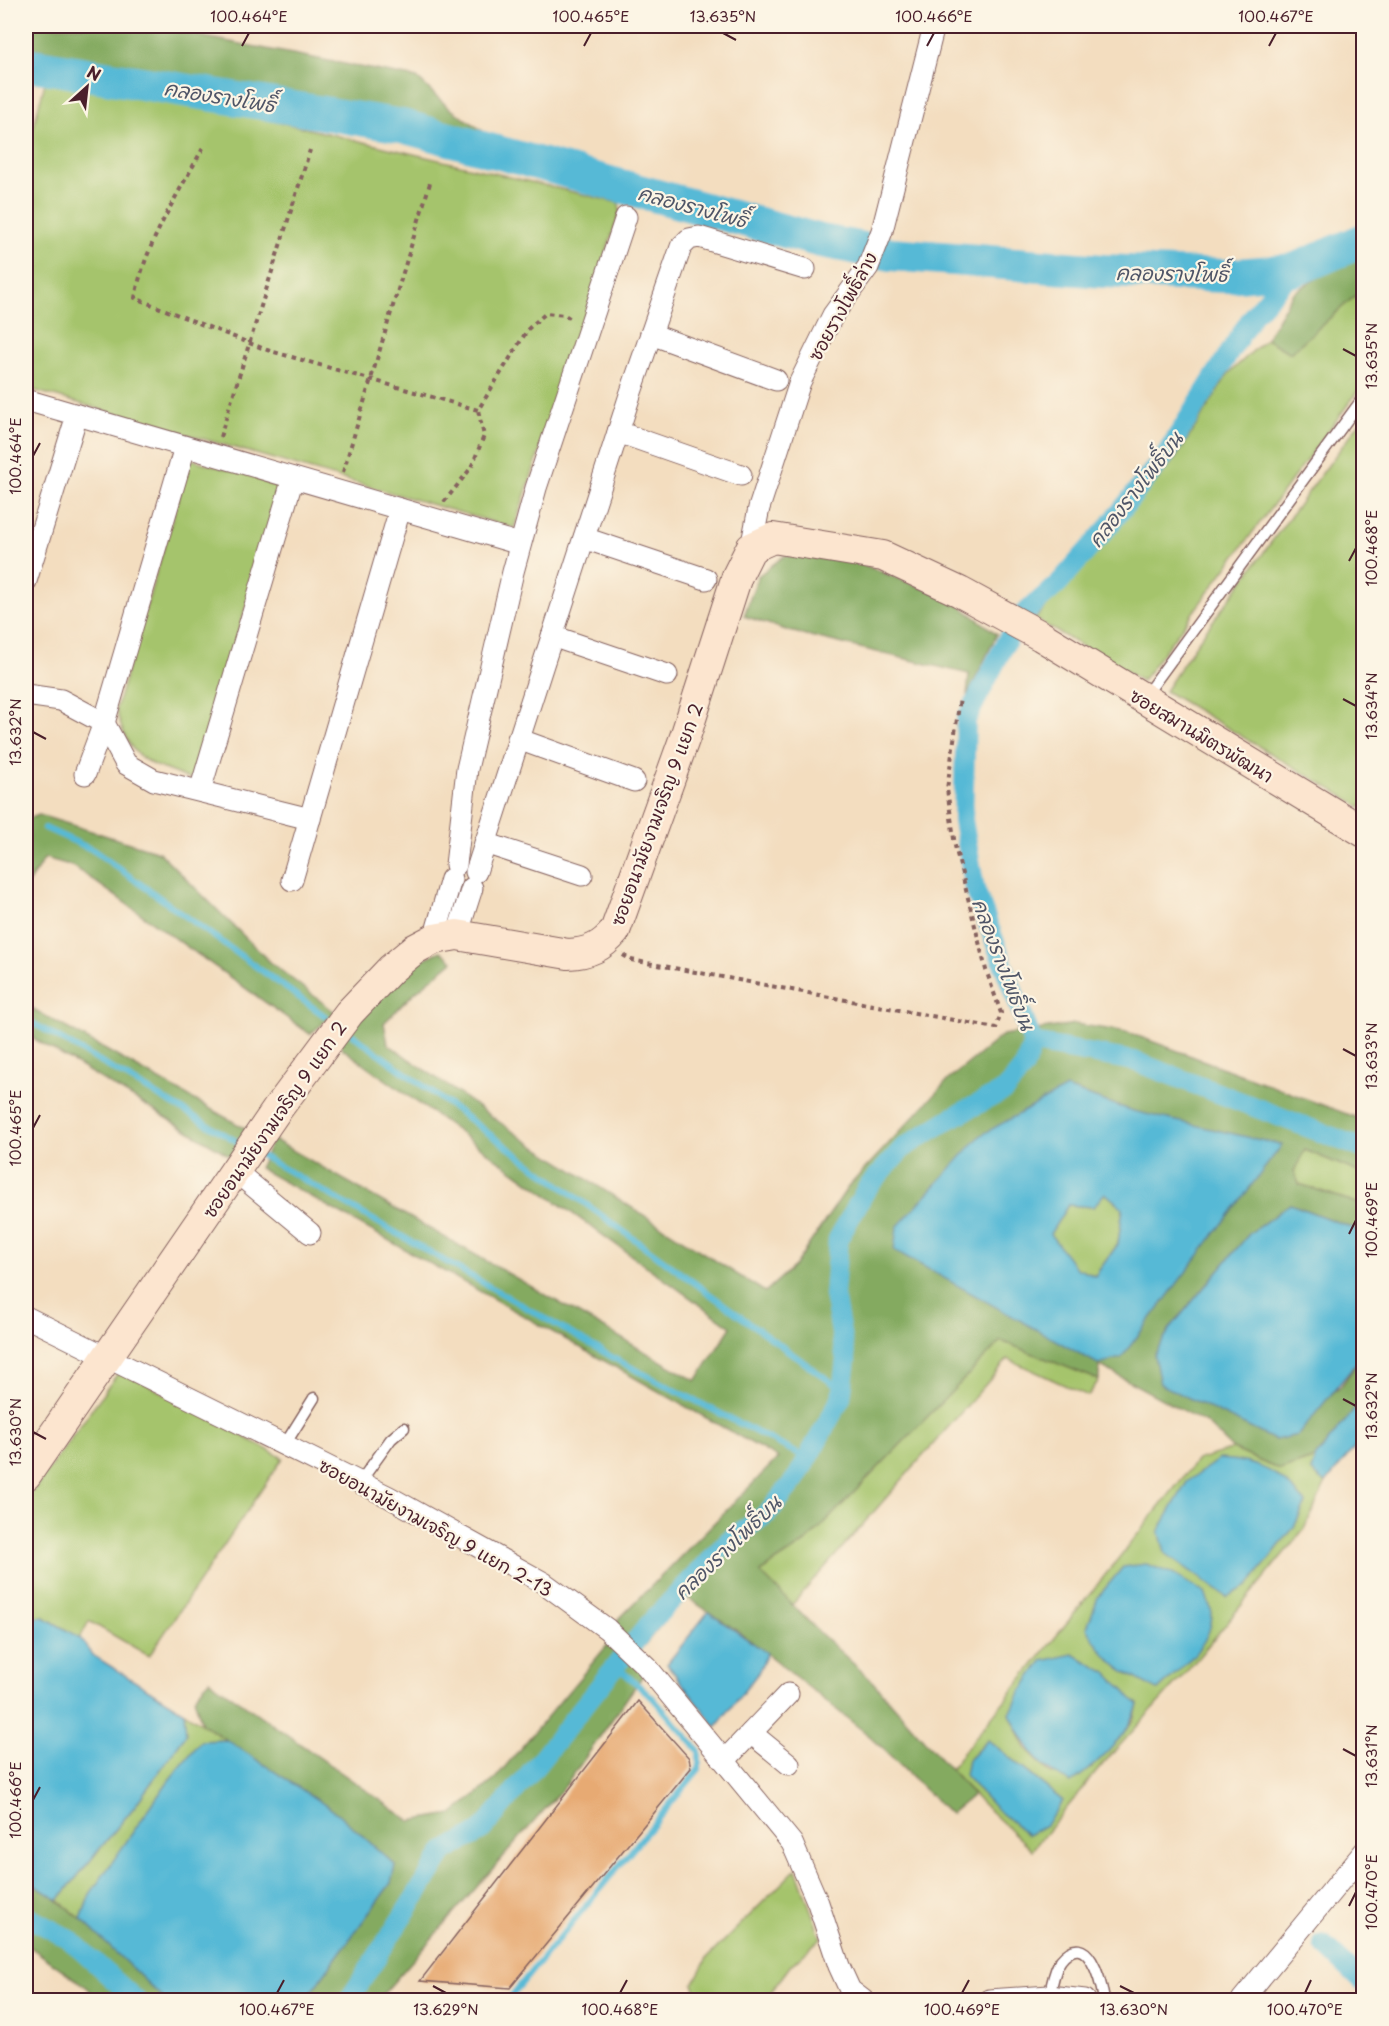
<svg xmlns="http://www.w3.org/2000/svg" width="1389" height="2026" viewBox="0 0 1389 2026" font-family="'Playpen Sans','Playpen Sans Thai',sans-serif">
<rect width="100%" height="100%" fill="#fcf5e5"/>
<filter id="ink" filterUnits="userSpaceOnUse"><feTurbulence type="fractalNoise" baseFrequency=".0167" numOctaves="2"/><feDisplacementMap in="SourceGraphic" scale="12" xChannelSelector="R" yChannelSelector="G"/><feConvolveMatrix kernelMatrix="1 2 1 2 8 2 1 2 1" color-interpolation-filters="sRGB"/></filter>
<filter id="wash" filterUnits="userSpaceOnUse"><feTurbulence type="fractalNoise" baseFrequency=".008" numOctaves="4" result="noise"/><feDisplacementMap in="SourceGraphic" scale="24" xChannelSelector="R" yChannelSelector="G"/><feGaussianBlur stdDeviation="1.35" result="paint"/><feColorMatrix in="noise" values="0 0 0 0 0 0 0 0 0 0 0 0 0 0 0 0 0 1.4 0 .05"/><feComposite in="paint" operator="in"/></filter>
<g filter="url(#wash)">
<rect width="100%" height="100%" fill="#f3ddbf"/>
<g fill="#a5c46c" stroke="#78724c" stroke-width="1.5" fill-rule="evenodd">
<polygon points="39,74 292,125 619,203 620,211 514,528 26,388 26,154 45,83"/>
<polygon points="1363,289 1363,393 1358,391 1142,681 1035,619 1118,527 1176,458 1228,374 1266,339 1290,352"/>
<polygon points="1363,418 1363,808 1165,691 1196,644"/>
<path d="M 190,459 L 283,485 L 193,780 C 146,762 129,762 116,709 Z"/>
<polygon points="1305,1150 1363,1174 1363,1205 1299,1184 1294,1171"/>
<polygon points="1105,1193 1123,1208 1118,1244 1095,1276 1076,1268 1049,1234 1068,1205 1093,1207"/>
<polygon points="1001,1340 1099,1380 1088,1396 1008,1359 792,1605 759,1572 806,1542"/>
<polygon points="118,1373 130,1375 283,1458 149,1656 89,1621 80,1638 44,1617 31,1618 26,1625 26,1501"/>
<path d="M 1233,1449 L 1280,1470 L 1315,1458 L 1311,1471 L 1326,1483 L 1304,1529 L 1188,1670 L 1103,1764 L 1032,1850 L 973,1795 L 950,1769 L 1197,1460 ZM 1138,1704 L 1134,1720 L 1091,1768 L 1051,1774 L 1026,1748 L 1010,1714 ZM 988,1740 L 1063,1801 L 968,1760 Z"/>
<polygon points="184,1712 227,1740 201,1741 90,1894 81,1919 58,1900 134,1807 186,1734"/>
<polygon points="796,1869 821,1938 791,1965 765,2000 700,2000 693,1984 707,1958"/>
</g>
<g fill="#84aa60" stroke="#676446" stroke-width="1.5" fill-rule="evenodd">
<polygon points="26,26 148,26 417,78 448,107 493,138 26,47"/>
<polygon points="1363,249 1363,289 1290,353 1266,339 1293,293"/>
<polygon points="784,556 851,560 951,599 997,634 967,696 969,674 789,631 744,616 758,576"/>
<polygon points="39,815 159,852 270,962 336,1013 310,1034 73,866 45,858 26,886 26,819"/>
<path d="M 441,951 L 453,961 L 413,994 L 384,1023 L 388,1044 L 525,1140 L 765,1292 L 795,1265 L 848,1187 L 948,1080 L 1003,1035 L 1075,1024 L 1127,1032 L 1363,1120 L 1363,1174 L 1305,1150 L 1294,1171 L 1299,1184 L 1363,1205 L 1363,1232 L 1290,1204 L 1249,1234 L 1171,1327 L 1154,1355 L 1242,1423 L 1275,1440 L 1341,1386 L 1363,1355 L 1363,1399 L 1315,1458 L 1280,1470 L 1233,1449 L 1206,1423 L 1099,1365 L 1099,1380 L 1001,1341 L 806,1542 L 760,1572 L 818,1631 L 871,1680 L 973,1795 L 950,1814 L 872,1738 L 742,1634 L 685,1596 L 631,1661 L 644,1674 L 566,1785 L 378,2000 L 305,2000 L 391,1883 L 395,1865 L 337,1813 L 202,1724 L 194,1698 L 209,1680 L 410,1821 L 452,1814 L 493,1781 L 610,1642 L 617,1621 L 778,1458 L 259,1168 L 273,1139 L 696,1381 L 731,1327 L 343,1049 L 338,1040 L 408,966 ZM 1066,1088 L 1133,1111 L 1121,1358 L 897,1227 Z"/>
<polygon points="26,1005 248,1130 232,1157 26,1034"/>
<path d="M 26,1880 C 80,1910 121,1957 165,2000 L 94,2000 L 89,1989 L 26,1944 Z"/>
</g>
<g fill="#57b9d6" stroke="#506c80" stroke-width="1.5" fill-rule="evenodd">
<path d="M 1066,1088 L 1133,1111 L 1282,1145 L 1121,1358 L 1098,1364 L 894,1250 L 897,1227 L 981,1135 ZM 1105,1193 L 1123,1208 L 1118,1244 L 1095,1276 L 1076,1268 L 1050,1234 L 1068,1205 L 1093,1207 Z"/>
<polygon points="1290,1204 1363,1232 1363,1355 1298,1435 1275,1440 1160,1384 1154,1355 1171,1327 1249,1234"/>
<polygon points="1363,1399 1363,1437 1326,1483 1311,1471 1315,1458"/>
<path d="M 1219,1459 C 1260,1461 1279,1472 1306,1503 L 1294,1527 L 1248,1586 L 1227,1597 L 1165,1553 L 1159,1530 L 1187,1482 Z"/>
<path d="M 1146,1564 L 1171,1573 L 1205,1593 C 1207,1599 1212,1608 1212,1615 C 1212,1646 1177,1671 1158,1690 C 1121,1671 1108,1665 1087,1628 L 1098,1597 L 1123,1567 Z"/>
<polygon points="708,1612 767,1653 758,1673 716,1727 667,1664"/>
<polygon points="44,1617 80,1638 94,1656 184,1712 186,1734 134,1807 58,1900 26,1880 26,1625 31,1618"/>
<path d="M 1073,1654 L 1107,1673 L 1138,1705 C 1129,1736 1097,1764 1071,1783 C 1037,1767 1026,1747 1010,1714 L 1021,1691 L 1042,1661 Z"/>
<polygon points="227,1740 337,1813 395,1865 391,1883 305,2000 165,2000 81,1919 90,1894 169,1780 201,1741"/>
<polygon points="988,1740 1063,1801 1046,1825 1028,1835 994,1807 965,1775 968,1760"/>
</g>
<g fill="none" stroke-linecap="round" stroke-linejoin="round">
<g stroke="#57b9d6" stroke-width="6">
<polyline points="45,828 93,850 325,1016"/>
<polyline points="26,1019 243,1145"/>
<polyline points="353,1035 842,1390"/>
<polyline points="257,1153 619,1361 808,1459"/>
<polyline points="508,2000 699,1769 699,1751 651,1696 616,1666"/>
</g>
<g stroke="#57b9d6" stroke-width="20">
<polyline points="1033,1043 1134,1061 1364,1149"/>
<polyline points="26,1916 69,1939 136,2000"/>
<polyline points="1323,1944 1364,1983"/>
<polyline points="349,2000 444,1852 481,1831 535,1767 649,1624 728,1541 768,1513 797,1477 841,1398 846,1360 834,1295 838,1239 867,1188 903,1148 951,1118 1005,1090 1024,1067 1033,1043 975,889 963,820 966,720 1018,619 1058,584 1109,526 1166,454 1253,315 1294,270"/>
</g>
<polyline stroke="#57b9d6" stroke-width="34" points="26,64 402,126 821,241 891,254 1103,271 1226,276 1294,270 1364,240"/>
</g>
<g id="blocks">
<polygon fill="#e7aa73" points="638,1701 689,1758 691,1768 510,1988 420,1981"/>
</g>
</g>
<g filter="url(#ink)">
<use href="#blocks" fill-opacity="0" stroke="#85625f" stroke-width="1.5"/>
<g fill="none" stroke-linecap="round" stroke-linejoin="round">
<defs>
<g id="lane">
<polyline points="1145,696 1363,398"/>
<polyline points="284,1446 314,1398"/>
<polyline points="360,1482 391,1439 404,1428"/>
<path d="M 1049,1996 C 1052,1986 1054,1969 1061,1960 C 1088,1927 1101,1982 1104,2000"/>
</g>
<g id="street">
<polyline points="651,334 776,380"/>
<polyline points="26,400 520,544"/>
<polyline points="618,432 741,475"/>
<polyline points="584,538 706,579"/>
<polyline points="751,548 759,508 800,382 833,315 868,267 882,231 934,26"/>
<polyline points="26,581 77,415"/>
<polyline points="552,636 667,675"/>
<polyline points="26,695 61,700 104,723 126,764 154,780 310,819"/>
<polyline points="518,739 634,781"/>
<polyline points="85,774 104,723 185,447"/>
<polyline points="200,791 293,478"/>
<polyline points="485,843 582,875"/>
<polyline points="456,865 467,769 513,572 536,488 626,217"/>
<polyline points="476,872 630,395 681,247 689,239 699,237 805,269"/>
<polyline points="292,880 400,509"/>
<polyline points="457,935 472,888"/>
<polyline points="434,939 451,879"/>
<polyline points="235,1171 310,1233"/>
<polyline points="26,1317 389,1497 544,1583 607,1629 647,1667 792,1843 818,1903 839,1966 850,1990 863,2000"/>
<polyline points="751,1733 789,1764"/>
<polyline points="725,1760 788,1694"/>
<polyline points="989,2000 1049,1996 1085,2000"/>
<polyline points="1242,2000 1364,1852"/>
</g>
<path id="secondary" d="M 26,1475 L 276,1111 L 349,1013 L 391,969 L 415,949 L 434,939 L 457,935 L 568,954 C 589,953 602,947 615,931 L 686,734 L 737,576 L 751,548 L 773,538 L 883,556 L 960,592 L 1041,636 L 1364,832"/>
</defs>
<use href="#lane" stroke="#85625f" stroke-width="13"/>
<use href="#street" stroke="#85625f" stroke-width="23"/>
<use href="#secondary" stroke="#85625f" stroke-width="32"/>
<g stroke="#85625f" stroke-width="4" stroke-dasharray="4.5 4.5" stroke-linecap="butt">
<path d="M 203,148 C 177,196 145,244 135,298 L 267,350 L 478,410 L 528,329 L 546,313 L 565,315 L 572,320"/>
<polyline points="220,437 310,150"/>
<polyline points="343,472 430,183"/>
<polyline points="444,502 471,468 484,436 478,410"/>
<polyline points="623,955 631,960 996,1028 1001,1013 986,970 955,846 947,789 960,698"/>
</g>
<use href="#lane" stroke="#fff" stroke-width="10"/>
<use href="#street" stroke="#fff" stroke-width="21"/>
<use href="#secondary" stroke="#fce5cf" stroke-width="30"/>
</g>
</g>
<path fill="none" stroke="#4a1f2b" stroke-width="2" d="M 723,33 L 736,40M 242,46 L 249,33M 584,46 L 591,33M 927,46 L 934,33M 1269,46 L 1276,33M 1343,349 L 1356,356M 33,456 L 40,443M 1349,561 L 1356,548M 1343,699 L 1356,706M 33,732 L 46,739M 1343,1049 L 1356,1056M 33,1128 L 40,1115M 1349,1234 L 1356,1220M 1343,1399 L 1356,1406M 33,1432 L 46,1439M 1343,1749 L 1356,1756M 33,1800 L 40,1787M 1349,1906 L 1356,1892M 433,1986 L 446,1993M 1120,1986 L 1134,1993M 277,1993 L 284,1980M 620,1993 L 627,1980M 962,1993 L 969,1980M 1305,1993 L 1311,1980"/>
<g text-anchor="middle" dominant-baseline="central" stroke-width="4.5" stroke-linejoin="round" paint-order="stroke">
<g font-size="18" fill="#4a1f2b" stroke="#fcf5e5">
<text transform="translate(842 306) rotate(-61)">ซอยรางโพธิ์ล่าง</text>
<text transform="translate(1202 735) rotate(31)">ซอยสมานมิตรพัฒนา</text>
<text transform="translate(656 814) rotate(-70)">ซอยอนามัยงามเจริญ 9 แยก 2</text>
<text transform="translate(274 1119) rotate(-55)">ซอยอนามัยงามเจริญ 9 แยก 2</text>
<text transform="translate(436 1527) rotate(29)">ซอยอนามัยงามเจริญ 9 แยก 2-13</text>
</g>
<g font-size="20" font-style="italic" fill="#4f5567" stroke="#fcf5e5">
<text transform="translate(220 96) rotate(9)">คลองรางโพธิ์</text>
<text transform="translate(693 206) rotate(15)">คลองรางโพธิ์</text>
<text transform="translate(1172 273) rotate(1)">คลองรางโพธิ์</text>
<text transform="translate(1135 489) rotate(-52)">คลองรางโพธิ์บน</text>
<text transform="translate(1004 964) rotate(69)">คลองรางโพธิ์บน</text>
<text transform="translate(727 1547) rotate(-44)">คลองรางโพธิ์บน</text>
</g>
</g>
<rect width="1389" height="2026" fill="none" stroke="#fcf5e5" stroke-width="66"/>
<g transform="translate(87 87) rotate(27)" stroke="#fcf5e5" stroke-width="4.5" paint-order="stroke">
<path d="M0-4.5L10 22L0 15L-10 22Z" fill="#4a1f2b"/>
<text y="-9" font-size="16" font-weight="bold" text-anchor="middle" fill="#4a1f2b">N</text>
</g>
<rect x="33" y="33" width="1323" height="1960" fill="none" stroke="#4a1f2b" stroke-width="2"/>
<g font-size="15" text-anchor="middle" fill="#4a1f2b">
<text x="249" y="22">100.464°E</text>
<text x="591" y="22">100.465°E</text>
<text x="723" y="22">13.635°N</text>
<text x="934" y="22">100.466°E</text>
<text x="1276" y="22">100.467°E</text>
<text transform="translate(1372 356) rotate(-90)" y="5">13.635°N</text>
<text transform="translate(16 456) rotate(-90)" y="5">100.464°E</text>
<text transform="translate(1372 548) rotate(-90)" y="5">100.468°E</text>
<text transform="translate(1372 706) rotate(-90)" y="5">13.634°N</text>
<text transform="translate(16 732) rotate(-90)" y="5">13.632°N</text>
<text transform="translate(1372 1056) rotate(-90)" y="5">13.633°N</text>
<text transform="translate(16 1128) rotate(-90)" y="5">100.465°E</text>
<text transform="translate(1372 1220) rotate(-90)" y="5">100.469°E</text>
<text transform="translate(1372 1406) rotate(-90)" y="5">13.632°N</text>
<text transform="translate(16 1432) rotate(-90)" y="5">13.630°N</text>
<text transform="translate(1372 1756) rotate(-90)" y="5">13.631°N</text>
<text transform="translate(16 1800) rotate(-90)" y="5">100.466°E</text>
<text transform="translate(1372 1892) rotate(-90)" y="5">100.470°E</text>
<text x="277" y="2015">100.467°E</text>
<text x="446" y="2015">13.629°N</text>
<text x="620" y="2015">100.468°E</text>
<text x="962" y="2015">100.469°E</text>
<text x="1134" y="2015">13.630°N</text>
<text x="1305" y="2015">100.470°E</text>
</g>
</svg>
